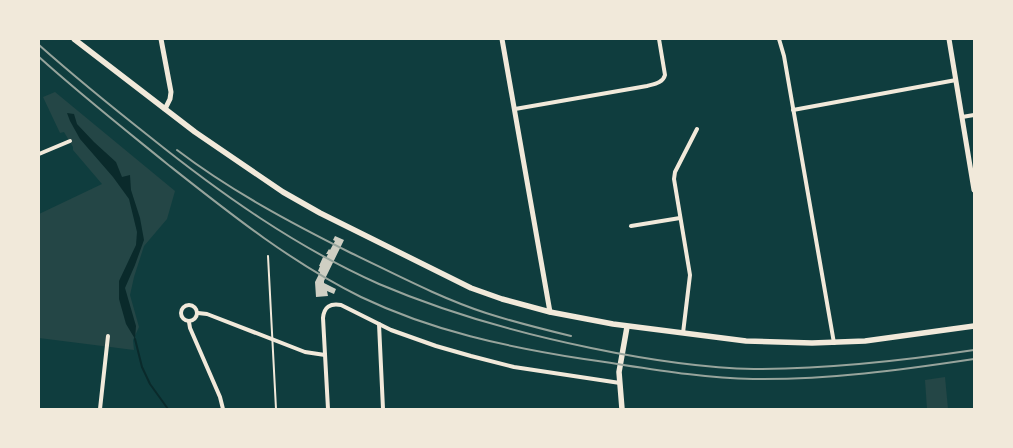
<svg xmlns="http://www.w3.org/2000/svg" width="1013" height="448" viewBox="0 0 1013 448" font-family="'Work Sans',sans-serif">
<rect width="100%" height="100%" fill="#0f3d3e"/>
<g fill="#244646">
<polygon points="55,92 175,191 167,219 144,246 134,277 130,295 139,327 133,340 134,350 39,338 39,214 102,184 73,150 73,147 64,132 60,133 43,97"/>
<polygon points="945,377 948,409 927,409 925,380"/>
</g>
<polygon fill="#0a2a2b" points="67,113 74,114 77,124 94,142 116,162 122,177 130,175 131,190 140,218 144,240 135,265 125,288 136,326 135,339 126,324 119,299 119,281 136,245 137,232 129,199 113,177 80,139 70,121"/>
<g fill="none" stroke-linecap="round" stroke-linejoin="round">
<polyline stroke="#0a2a2b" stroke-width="2" points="135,339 142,367 150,384 168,409"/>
</g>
<polygon fill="#cfcfc3" points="335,236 344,240 324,281 324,283 336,289 334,294 327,291 328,296 316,297 315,282 320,272 318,271 320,266 319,266 323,257 326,258 328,254 326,254 329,249 330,250 335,241 333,240"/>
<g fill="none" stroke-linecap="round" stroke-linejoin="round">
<polyline stroke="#f1e9da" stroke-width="2" points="268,256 276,409"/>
<g stroke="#f1e9da" stroke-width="4">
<polyline points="779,39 784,56 834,343"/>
<path d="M 515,109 L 647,86 C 654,84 663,83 665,75 L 659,39"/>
<polyline points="793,110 956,80"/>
<polyline points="962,117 974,115"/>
<polyline points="39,154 70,141"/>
<polyline points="631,226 680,218"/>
<circle cx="189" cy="313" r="8"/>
<polyline points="198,313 207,314 305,352 325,355"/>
<polyline points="189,322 190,328 220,397 223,409"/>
<polyline points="379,324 383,409"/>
<polyline points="683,333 690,275 674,179 675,172 697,129"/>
<polyline points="100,409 108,336"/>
<path d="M 328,409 L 323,318 C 324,307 330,303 341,305 L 391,330 L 436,346 L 471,356 L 514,367 L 620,383"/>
</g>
<g stroke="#f1e9da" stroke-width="5">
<polyline points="161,39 171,92 170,99 165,109"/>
<polyline points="502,39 550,312"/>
<polyline points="949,39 974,190"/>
</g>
<g stroke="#f1e9da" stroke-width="5.5">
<polyline points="74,39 195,132 283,192 320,213 471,288 502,299 550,312 613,324 746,341 812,343 865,341 974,326"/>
<polyline points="622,409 619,372 627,327"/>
</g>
<g stroke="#97a49c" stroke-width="2">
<path d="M 39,45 C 75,77 112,107 150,137 C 221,194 296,247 379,284 C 447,313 518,333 591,348 C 644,359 699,368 754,369 C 828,369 901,361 974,350"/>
<path d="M 39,57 C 80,94 123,128 166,163 C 228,212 290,262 361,297 C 432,331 507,347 584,359 C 640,367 697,378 753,379 C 828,380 901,370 974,359"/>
<path d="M 177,150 C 231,191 291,223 351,253 C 395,274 440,298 486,313 C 514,322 542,329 571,336"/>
</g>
</g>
<rect width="1013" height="448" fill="none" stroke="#f1e9da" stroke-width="80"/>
</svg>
